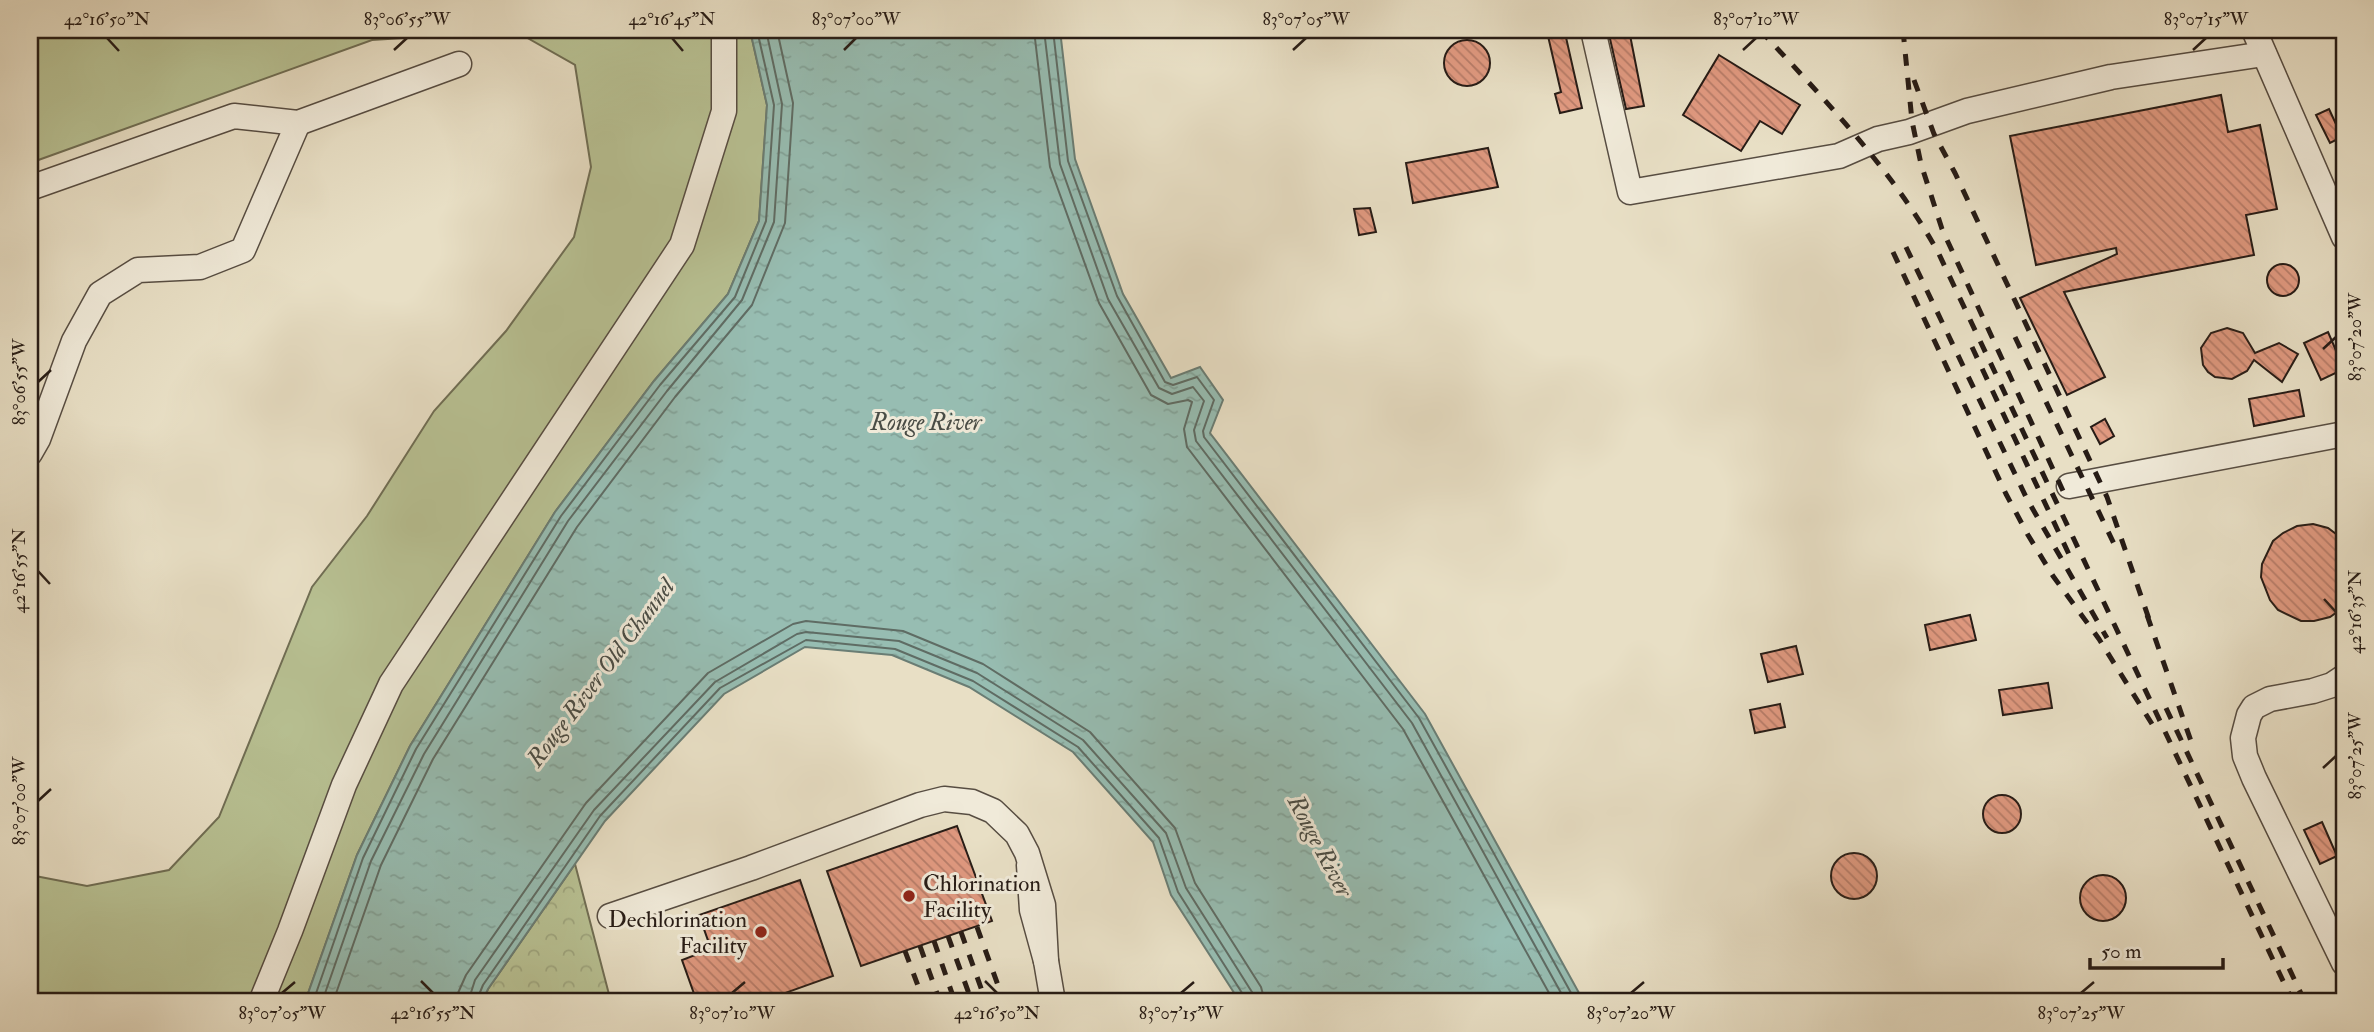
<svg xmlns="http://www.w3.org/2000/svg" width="2374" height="1032" viewBox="0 0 2374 1032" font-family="'IM FELL Double Pica',serif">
<defs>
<pattern id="forest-crowns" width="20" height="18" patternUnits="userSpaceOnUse" patternTransform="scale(1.75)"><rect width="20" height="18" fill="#b8c193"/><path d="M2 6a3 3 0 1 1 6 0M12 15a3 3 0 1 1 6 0" fill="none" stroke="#9ea57e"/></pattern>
<pattern id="water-ripples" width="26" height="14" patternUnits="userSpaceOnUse" patternTransform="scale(1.75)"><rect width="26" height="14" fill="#97bdb2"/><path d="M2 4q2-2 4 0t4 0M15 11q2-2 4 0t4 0" fill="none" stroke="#82a298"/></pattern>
<pattern id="building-back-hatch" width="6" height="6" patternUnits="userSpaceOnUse" patternTransform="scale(1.75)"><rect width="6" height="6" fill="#e09980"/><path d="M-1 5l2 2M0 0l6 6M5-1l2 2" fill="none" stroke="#b67c68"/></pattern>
</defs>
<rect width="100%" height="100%" fill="#e8dfc5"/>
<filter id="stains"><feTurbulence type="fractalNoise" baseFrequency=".00286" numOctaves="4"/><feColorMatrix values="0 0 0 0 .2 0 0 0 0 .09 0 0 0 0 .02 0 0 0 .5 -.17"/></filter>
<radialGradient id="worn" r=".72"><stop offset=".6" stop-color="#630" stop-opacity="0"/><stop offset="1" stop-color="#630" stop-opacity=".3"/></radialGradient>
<polygon fill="#b8c193" stroke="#706e54" stroke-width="2" points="30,30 750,30 767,105 759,221 728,294 654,381 555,512 410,746 357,855 305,1002 30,1002 30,875 87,886 169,870 219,817 312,587 367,516 434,411 506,331 574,237 591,167 575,65 515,31 372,40 30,163"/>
<polygon fill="url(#forest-crowns)" stroke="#706e54" stroke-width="2" points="575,864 611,1002 482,1002 488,989"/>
<polygon fill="url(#water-ripples)" stroke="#6a7d74" stroke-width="2" points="750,30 1060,30 1075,159 1123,294 1171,378 1200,367 1223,400 1210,433 1425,714 1584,1002 1240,1002 1171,895 1153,842 1073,752 969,687 892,655 805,647 724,694 605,821 488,989 482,1002 305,1002 357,855 410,746 555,512 654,381 728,294 759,221 767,105"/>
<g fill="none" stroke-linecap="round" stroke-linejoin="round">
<g stroke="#5f6c64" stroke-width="2">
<polyline points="1034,30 1050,167 1099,303 1151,395 1168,404 1188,400 1192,402 1184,429 1187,447 1403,729 1554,1002"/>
<polyline points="1044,30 1060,164 1108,299 1159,388 1172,394 1193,387 1204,401 1194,430 1196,441 1412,723 1566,1002"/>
<polyline points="1053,30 1068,161 1117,296 1165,382 1173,385 1197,377 1214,400 1203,431 1204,437 1419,718 1576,1002"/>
<polyline points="313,1002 363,858 416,749 561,516 660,385 735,297 766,221 774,105 757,30"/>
<polyline points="322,1002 371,861 424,754 568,521 667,391 742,300 774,222 782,104 766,30"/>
<polyline points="333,1002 381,865 433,759 577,527 675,397 752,305 785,223 793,103 777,30"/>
<polyline points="457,1002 458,993 466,975 586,803 708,673 793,624 806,621 903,631 983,664 1090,732 1175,828 1195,883 1261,987 1265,1002"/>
<polyline points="468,1002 475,980 594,810 715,682 797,634 806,632 899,641 977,673 1083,740 1166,833 1186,888 1252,992 1254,1002"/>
<polyline points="476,1002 483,985 600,816 720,688 806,640 895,649 973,681 1078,747 1159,838 1178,892 1244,996 1245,1002"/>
</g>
</g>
<g fill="url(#building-back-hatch)" stroke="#271c16" stroke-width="2">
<polygon points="1608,30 1629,30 1644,106 1626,109"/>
<polygon points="1565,33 1582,108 1560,113 1555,94 1561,92 1548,36"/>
<circle cx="1467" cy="63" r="23"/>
<polygon points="1719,55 1800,105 1782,134 1760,121 1741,151 1683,115"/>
<polygon points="2221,95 2228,132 2260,125 2277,209 2246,215 2254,255 2064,292 2105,377 2067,395 2020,298 2117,254 2116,248 2036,265 2010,136"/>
<polygon points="2329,109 2342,137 2330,143 2316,115"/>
<polygon points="1488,148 1498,187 1413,203 1406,163"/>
<polygon points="1370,208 1376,232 1359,235 1354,209"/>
<circle cx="2283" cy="280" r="16"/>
<polygon points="2227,328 2243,333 2255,353 2279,343 2298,354 2282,382 2254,360 2247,371 2232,379 2215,377 2208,372 2203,365 2201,348 2211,333"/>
<polygon points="2328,332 2344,369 2321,380 2304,343"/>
<polygon points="2299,390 2304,416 2254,426 2249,399"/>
<polygon points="2105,419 2114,436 2100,444 2091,427"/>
<polygon points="2313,524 2328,528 2344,540 2344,607 2330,617 2314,621 2301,621 2278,610 2270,600 2261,577 2262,564 2273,541 2283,533 2297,526"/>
<polygon points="1970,615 1976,640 1930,650 1925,625"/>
<polygon points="1796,646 1803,674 1768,682 1761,654"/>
<polygon points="2048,683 2052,708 2003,715 1999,690"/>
<polygon points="1780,704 1785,727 1755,733 1750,710"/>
<circle cx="2002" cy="814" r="19"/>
<polygon points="2322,822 2337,856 2320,864 2304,830"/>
<polygon points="957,826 992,921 861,966 827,871"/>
<circle cx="1854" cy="876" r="23"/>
<circle cx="2103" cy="898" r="23"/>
<polygon points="800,880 833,976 760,1002 697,1002 682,960 711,949 699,915"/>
</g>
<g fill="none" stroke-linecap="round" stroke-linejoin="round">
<defs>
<g id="minor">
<polyline points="1593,30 1630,192 1839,156 1878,139 1909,132 1967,111 2111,77 2264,54"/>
<polyline points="2254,30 2344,237"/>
<polyline points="30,188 234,116 298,123 459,64"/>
<polyline points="30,453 38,439 74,341 100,294 138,270 200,267 243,250 298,123"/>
<polyline points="2069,486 2344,434"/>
<polyline points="2344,677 2332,685 2313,691 2270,699 2254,707 2249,715 2243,738 2245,756 2254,778 2344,963"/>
<polyline points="610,916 751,868 920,805 944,799 972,802 993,811 1017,834 1027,853 1043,905 1046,961 1032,910 1029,865"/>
<polyline points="1046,961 1053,1002"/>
<polyline points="261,1002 290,931 344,785 391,684 682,245 724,111 724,30"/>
</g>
</defs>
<use href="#minor" stroke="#574d42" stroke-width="27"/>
<use href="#minor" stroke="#f0ead9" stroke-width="24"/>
<g stroke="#271c16" stroke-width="5" stroke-dasharray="12 12" stroke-linecap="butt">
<path d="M 1760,30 C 1825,100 1891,168 1938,252 L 2293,1002"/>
<polyline points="1903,30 1912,121 1921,164 1942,229 2064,493"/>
<polyline points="1914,80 1934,134 1955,173 2107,497 2150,622"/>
<polyline points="1906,247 2027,499 2107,638"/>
<polyline points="1893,252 2006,494 2028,535 2053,576 2099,639 2152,724"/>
<polyline points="2015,337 2116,548"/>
<polyline points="1972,347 2073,563"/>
<polyline points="2147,615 2192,744"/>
<polyline points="2166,708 2305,1002"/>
<polyline points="977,927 1004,1002"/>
<polyline points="961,932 986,1002"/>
<polyline points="948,936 972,1002"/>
<polyline points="934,941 955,1002"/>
<polyline points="920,946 940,1002"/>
<polyline points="905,951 924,1002"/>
<polyline points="786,993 790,1002"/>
<polyline points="771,998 772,1002"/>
</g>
</g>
<path fill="none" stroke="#271c16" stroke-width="2.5" d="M 107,38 L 119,51M 672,38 L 683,51M 394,50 L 407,38M 844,50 L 856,38M 1293,50 L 1306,38M 1743,50 L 1756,38M 2193,50 L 2206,38M 2323,349 L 2336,337M 38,382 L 51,370M 38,571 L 50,584M 2324,599 L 2336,612M 2323,768 L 2336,756M 38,801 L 51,789M 421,981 L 433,993M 985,981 L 997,993M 282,993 L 295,982M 732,993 L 745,982M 1181,993 L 1194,982M 1631,993 L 1644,982M 2081,993 L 2094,982"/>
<g fill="#8f2418" stroke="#f0ead9" stroke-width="2.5">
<circle cx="909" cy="896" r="7"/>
<circle cx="761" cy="932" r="7"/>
</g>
<g text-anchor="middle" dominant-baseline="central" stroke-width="6" stroke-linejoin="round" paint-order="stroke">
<g font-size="23" fill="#271c16" stroke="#f0ead9" text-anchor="start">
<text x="923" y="883">Chlorination<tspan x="923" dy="26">Facility</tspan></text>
<text x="747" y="919" text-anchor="end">Dechlorination<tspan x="747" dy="26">Facility</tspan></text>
</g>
<g font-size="24" font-style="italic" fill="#494c45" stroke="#f0ead9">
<text x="926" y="422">Rouge River</text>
<text transform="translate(601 673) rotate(-53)">Rouge River Old Channel</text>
<text transform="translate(1320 846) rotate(62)">Rouge River</text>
</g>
</g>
<rect width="2374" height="1032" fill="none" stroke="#e8dfc5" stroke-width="77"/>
<path d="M2090 958v10h133v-10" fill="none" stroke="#271c16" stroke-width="3.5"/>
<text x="2101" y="958" font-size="21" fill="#271c16" stroke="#f0ead9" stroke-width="5" paint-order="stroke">50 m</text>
<rect x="38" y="38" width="2298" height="955" fill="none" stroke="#271c16" stroke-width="2.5"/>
<g font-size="18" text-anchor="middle" fill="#271c16">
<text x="107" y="25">42°16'50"N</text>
<text x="407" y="25">83°06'55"W</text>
<text x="672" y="25">42°16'45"N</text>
<text x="856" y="25">83°07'00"W</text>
<text x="1306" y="25">83°07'05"W</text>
<text x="1756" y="25">83°07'10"W</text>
<text x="2206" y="25">83°07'15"W</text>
<text transform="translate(2355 337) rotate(-90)" y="6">83°07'20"W</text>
<text transform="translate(19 382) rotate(-90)" y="6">83°06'55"W</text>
<text transform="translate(19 571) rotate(-90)" y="6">42°16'55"N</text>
<text transform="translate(2355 612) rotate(-90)" y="6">42°16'35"N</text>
<text transform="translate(2355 756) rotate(-90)" y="6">83°07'25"W</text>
<text transform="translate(19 801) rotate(-90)" y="6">83°07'00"W</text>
<text x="282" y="1019">83°07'05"W</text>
<text x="433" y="1019">42°16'55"N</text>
<text x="732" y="1019">83°07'10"W</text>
<text x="997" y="1019">42°16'50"N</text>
<text x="1181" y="1019">83°07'15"W</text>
<text x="1631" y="1019">83°07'20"W</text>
<text x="2081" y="1019">83°07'25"W</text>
</g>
<rect width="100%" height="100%" filter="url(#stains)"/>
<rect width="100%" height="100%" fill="url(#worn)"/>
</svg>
